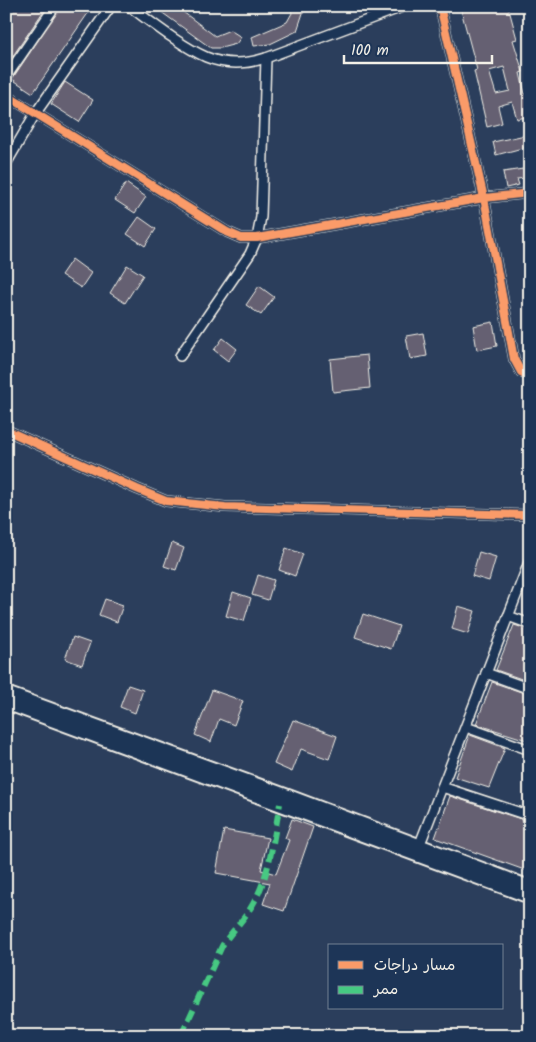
<svg xmlns="http://www.w3.org/2000/svg" width="536" height="1042" viewBox="0 0 536 1042" font-family="Kalam,'Playpen Sans Arabic',sans-serif">
<rect width="100%" height="100%" fill="#2b3e5c"/>
<filter id="ink" filterUnits="userSpaceOnUse"><feTurbulence type="fractalNoise" baseFrequency=".02" numOctaves="2"/><feDisplacementMap in="SourceGraphic" scale="10" xChannelSelector="R" yChannelSelector="G"/><feConvolveMatrix kernelMatrix="1 2 1 2 8 2 1 2 1" color-interpolation-filters="sRGB"/></filter>
<g filter="url(#ink)">
<g fill="#656172" stroke="#f4f1e8" fill-rule="evenodd">
<polygon points="6,6 47,6 6,66"/>
<polygon points="61,6 93,6 33,93 12,79"/>
<polygon points="153,6 175,6 215,36 230,30 241,37 236,44 221,48 211,48"/>
<polygon points="290,6 303,6 304,10 297,31 270,44 254,46 252,37 287,22 292,13"/>
<path d="M 475,6 L 508,6 L 517,39 L 513,40 L 523,72 L 520,73 L 525,94 L 528,93 L 530,100 L 530,108 L 528,108 L 530,116 L 517,119 L 512,102 L 498,106 L 502,123 L 487,127 L 474,71 L 477,70 L 461,10 ZM 504,67 L 510,91 L 496,94 L 489,71 Z"/>
<polygon points="65,82 93,100 79,122 51,104"/>
<polygon points="530,134 530,146 496,155 493,142"/>
<polygon points="523,169 525,178 517,179 519,185 506,188 503,172"/>
<polygon points="126,183 146,197 135,213 115,200"/>
<polygon points="139,217 156,229 145,246 127,234"/>
<polygon points="72,259 91,273 81,288 61,275"/>
<polygon points="127,265 143,275 125,303 110,293"/>
<polygon points="259,286 274,297 261,315 246,305"/>
<polygon points="493,322 497,346 477,350 473,326"/>
<polygon points="423,333 427,356 410,359 406,336"/>
<polygon points="223,338 237,349 228,361 214,350"/>
<polygon points="367,355 370,388 333,392 330,359"/>
<polygon points="172,543 184,548 176,570 164,566"/>
<polygon points="286,548 303,554 295,576 279,570"/>
<polygon points="479,552 496,557 489,581 472,576"/>
<polygon points="258,575 274,580 268,600 252,595"/>
<polygon points="233,592 251,598 244,621 226,616"/>
<polygon points="105,599 123,605 117,622 99,615"/>
<polygon points="458,606 475,611 468,634 452,629"/>
<polygon points="363,614 399,626 391,649 355,637"/>
<polygon points="514,625 530,630 530,682 496,670"/>
<polygon points="73,637 90,643 82,665 65,659"/>
<polygon points="492,682 530,695 530,741 476,724"/>
<polygon points="128,685 143,690 135,713 120,707"/>
<polygon points="212,690 243,701 234,725 219,719 211,742 195,735"/>
<polygon points="293,720 337,736 329,759 301,749 292,772 274,764"/>
<polygon points="470,735 505,748 489,788 455,777"/>
<polygon points="450,796 530,822 530,872 435,838"/>
<polygon points="292,819 313,827 284,911 263,904 270,883 216,873 224,830 268,838 261,870 276,874 289,840 285,838"/>
</g>
<g fill="none" stroke-linecap="round" stroke-linejoin="round">
<defs>
<g id="street">
<path d="M 129,6 C 151,22 181,46 206,57 C 225,65 247,64 266,58 L 405,6"/>
<polyline points="440,6 484,198 514,359 521,372 530,376"/>
<polyline points="6,77 55,6"/>
<polyline points="6,95 227,232 241,238 257,238 484,198 530,193"/>
<polyline points="6,164 35,114 111,6"/>
<polyline points="180,356 250,254 257,238 261,217 266,58"/>
<polyline points="6,430 137,489 166,501 225,507 530,515"/>
<polyline points="508,616 530,624"/>
<polyline points="486,673 530,689"/>
<polyline points="466,727 530,750"/>
<polyline points="442,787 530,816"/>
<polyline points="418,849 530,560"/>
</g>
<g id="secondary">
<polyline points="6,693 288,796 530,887"/>
<polyline points="6,703 530,897"/>
</g>
</defs>
<use href="#street" stroke="#f4f1e8" stroke-width="12"/>
<use href="#secondary" stroke="#f4f1e8" stroke-width="16"/>
<use href="#street" stroke="#1d3557" stroke-width="9"/>
<use href="#secondary" stroke="#1d3557" stroke-width="12"/>
<path stroke="#46c982" stroke-width="6" stroke-dasharray="12 6" stroke-linecap="butt" d="M 181,1036 L 222,946 C 230,933 242,922 250,909 C 270,878 273,839 280,804"/>
<defs>
<g id="cycleway">
<polyline points="440,6 484,198 514,359 521,372 530,376"/>
<polyline points="6,95 227,232 241,238 257,238 484,198 530,193"/>
<polyline points="6,430 137,489 166,501 225,507 530,515"/>
</g>
</defs>
<use href="#cycleway" stroke="#1d3557" stroke-width="11"/>
<use href="#cycleway" stroke="#fa9b69" stroke-width="8"/>
</g>
</g>
<rect width="536" height="1042" fill="none" stroke="#1d3557" stroke-width="25"/>
<rect x="12" y="12" width="511" height="1017" fill="none" stroke="#f4f1e8" stroke-width="2" filter="url(#ink)"/>
<rect x="328" y="944" width="175" height="65" fill="#1d3557" stroke="#738091"/>
<rect x="338" y="961" width="25" height="8" fill="#fa9b69" stroke="#738091"/>
<text x="374" y="970" font-size="15" fill="#f4f1e8">مسار دراجات</text>
<rect x="338" y="986" width="25" height="8" fill="#46c982" stroke="#738091"/>
<text x="374" y="994" font-size="15" fill="#f4f1e8">ممر</text>
<path d="M344 55v8h148v-8" fill="none" stroke="#f4f1e8" stroke-width="2.5"/>
<text x="351" y="55" font-size="15" fill="#f4f1e8" stroke="#1d3557" stroke-width="4" paint-order="stroke">100 m</text>
</svg>
